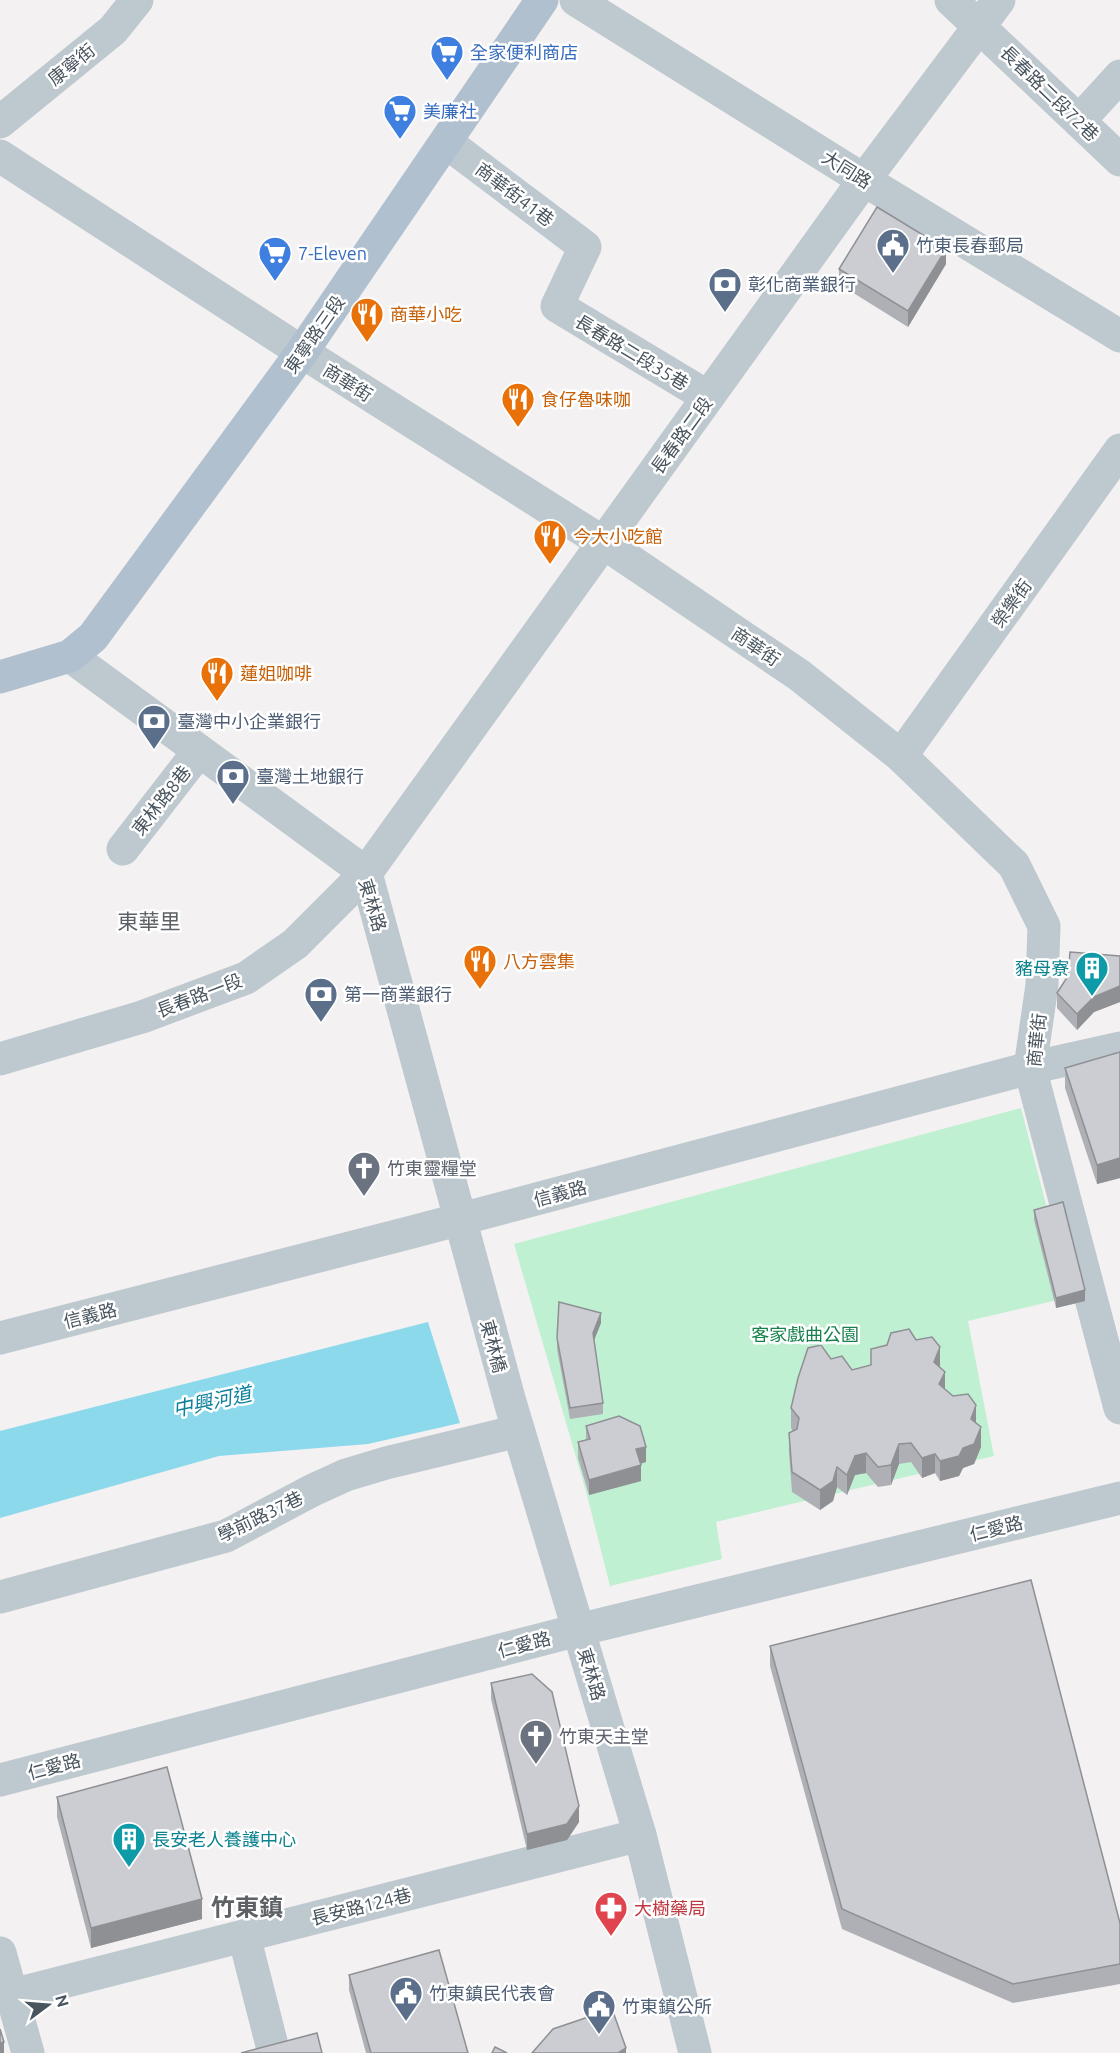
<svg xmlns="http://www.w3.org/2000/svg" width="1120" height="2053" viewBox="0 0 1120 2053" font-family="Ubuntu,'Noto Sans TC',sans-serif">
<rect width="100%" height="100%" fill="#f3f1f1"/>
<polygon fill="#c0f0d2" points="1021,1108 1070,1297 968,1321 994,1456 716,1522 722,1559 610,1586 587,1495 514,1244"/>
<polygon fill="#8dd9ec" points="428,1322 460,1423 368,1444 219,1456 0,1518 0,1431"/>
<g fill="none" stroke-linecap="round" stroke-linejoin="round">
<g stroke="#bec8cf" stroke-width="33">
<polyline points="576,0 864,180 1120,336"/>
<polyline points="951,0 1120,160"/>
<polyline points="1079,121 1120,76"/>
<polyline points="0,122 113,30 137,0"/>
<polyline points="446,142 585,247 557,306 708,397"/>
<polyline points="0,156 302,352 604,543 799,675 901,756 1014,865 1044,926 1042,985 1030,1068 1120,1408"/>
<polyline points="70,656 366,873 510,1402 640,1835 695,2053"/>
<polyline points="901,756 1120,450"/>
<polyline points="123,849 199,751"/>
<polyline points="0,1059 142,1017 246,978 295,944 366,873 864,180 999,0"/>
<polyline points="0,1338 412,1232 1030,1068 1120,1048"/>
<polyline points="0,1597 226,1536 313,1490 346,1475 386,1463 518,1431"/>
<polyline points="0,1780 578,1630 1120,1498"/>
<polyline points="244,1936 274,2053"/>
<polyline points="0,1953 28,2053"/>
<polyline points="12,1995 640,1835"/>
</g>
<polyline stroke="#b0c0cf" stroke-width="33" points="0,677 70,656 93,637 302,352 542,0"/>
</g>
<g fill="#afb0b5">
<polygon points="946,264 908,327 839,284 839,269"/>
<polygon points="1120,955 1120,1002 1094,1012 1077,1030 1057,1008 1057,993"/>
<polygon points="1120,1052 1120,1178 1097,1184 1065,1088 1065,1068"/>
<polygon points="1034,1210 1085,1301 1056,1308 1034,1220"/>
<polygon points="601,1323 594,1340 603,1403 603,1414 570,1419 557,1349 557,1338"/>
<polygon points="916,1340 940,1367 945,1389 976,1422 981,1447 974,1464 963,1468 959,1476 940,1481 935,1473 922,1478 911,1462 899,1464 891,1485 878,1487 866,1473 855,1475 847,1495 837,1487 833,1501 820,1510 792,1492 789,1453 789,1433 793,1431 791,1428 791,1408 831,1359 852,1370 871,1365"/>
<polygon points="586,1426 646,1462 640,1464 641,1481 589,1495 578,1458 578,1442 586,1440"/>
<polygon points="770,1646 1120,1923 1120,1984 1013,2003 842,1929 770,1666"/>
<polygon points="491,1683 579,1822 567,1840 527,1850 491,1699"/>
<polygon points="57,1797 202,1919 91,1948 57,1817"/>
<polygon points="349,1975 468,2053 366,2053 349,1990"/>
</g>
<g fill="#8e9094">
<polygon points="946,249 946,264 908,327 908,311"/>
<polygon points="1120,986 1120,1002 1094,1012 1077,1030 1077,1014 1094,997"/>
<polygon points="1120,1158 1120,1178 1097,1184 1097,1165"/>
<polygon points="1085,1290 1085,1301 1056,1308 1056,1298"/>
<polygon points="601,1313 601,1323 593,1343 593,1333"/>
<polygon points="940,1347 940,1367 934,1362"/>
<polygon points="945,1372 945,1392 939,1384"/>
<polygon points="976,1405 976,1425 971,1419"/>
<polygon points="981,1427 981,1447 974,1464 963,1468 959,1476 940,1481 940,1461"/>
<polygon points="899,1444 899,1464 891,1485 891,1465"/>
<polygon points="646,1447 646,1462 636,1465 636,1449"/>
<polygon points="866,1453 866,1473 855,1475 847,1495 847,1475 855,1456"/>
<polygon points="935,1454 935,1473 922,1478 922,1458"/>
<polygon points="641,1465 641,1481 589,1495 589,1480"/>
<polygon points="837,1467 837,1487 833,1501 820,1510 820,1490"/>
<polygon points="579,1806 579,1822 567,1840 527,1850 527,1834"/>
<polygon points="202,1899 202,1919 91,1948 91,1928"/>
<polygon points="4,2042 4,2053 0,2053 0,2043"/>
<polygon points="626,2048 626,2053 618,2053"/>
</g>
<g fill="#cbcdd3" stroke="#8e9094" stroke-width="1.5">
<polygon points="877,207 946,249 908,311 839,269"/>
<polygon points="1070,952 1120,956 1120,986 1094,997 1077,1014 1057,993 1068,976"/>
<polygon points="1120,1052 1120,1158 1097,1165 1065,1068"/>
<polygon points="1063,1202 1085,1290 1056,1298 1034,1210"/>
<polygon points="559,1302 601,1313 593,1333 603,1403 570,1408 557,1338"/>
<polygon points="909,1329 916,1340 932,1337 940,1347 934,1362 945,1372 939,1384 953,1396 968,1394 976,1405 971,1419 981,1427 974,1444 963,1448 959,1456 940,1461 935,1454 922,1458 911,1443 899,1444 891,1465 878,1467 866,1453 855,1456 847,1475 837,1467 833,1481 820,1490 792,1472 789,1433 797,1429 799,1418 791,1408 798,1378 808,1348 821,1345 831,1359 842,1356 852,1370 871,1365 871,1349 887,1345 891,1333"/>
<polygon points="619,1416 640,1426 646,1447 636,1449 641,1465 589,1480 578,1442 590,1439 586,1426"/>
<polygon points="1031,1580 1120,1923 1120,1964 1013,1984 842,1909 770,1646"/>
<polygon points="532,1674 552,1692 579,1806 567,1824 527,1834 491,1683"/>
<polygon points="167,1767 202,1899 91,1928 57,1797"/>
<polygon points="439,1950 468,2053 371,2053 349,1975"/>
<polygon points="612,2009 626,2048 618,2053 532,2053 553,2029"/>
<polygon points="0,2029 4,2042 0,2043"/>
<polygon points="317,2033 322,2053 241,2053"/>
<polygon points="495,2047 507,2053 492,2053"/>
</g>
<defs>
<symbol id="supermarket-pin" viewBox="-11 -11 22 30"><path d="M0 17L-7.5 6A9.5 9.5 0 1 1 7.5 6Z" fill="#3f7fe0" stroke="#fff"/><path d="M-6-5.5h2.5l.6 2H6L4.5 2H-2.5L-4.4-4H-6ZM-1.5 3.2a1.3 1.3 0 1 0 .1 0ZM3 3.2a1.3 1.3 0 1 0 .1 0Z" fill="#fff"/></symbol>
<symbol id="civic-pin" viewBox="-11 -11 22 30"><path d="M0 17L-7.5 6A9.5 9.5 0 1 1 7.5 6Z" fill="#5c6f8a" stroke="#fff"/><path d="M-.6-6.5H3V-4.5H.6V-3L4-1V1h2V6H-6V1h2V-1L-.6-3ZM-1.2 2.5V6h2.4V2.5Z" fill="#fff"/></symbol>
<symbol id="bank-pin" viewBox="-11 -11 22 30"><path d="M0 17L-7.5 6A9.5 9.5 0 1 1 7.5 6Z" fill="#5c6f8a" stroke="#fff"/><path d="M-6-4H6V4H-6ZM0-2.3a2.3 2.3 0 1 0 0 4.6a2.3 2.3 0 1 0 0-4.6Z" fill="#fff"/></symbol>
<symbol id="restaurant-pin" viewBox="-11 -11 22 30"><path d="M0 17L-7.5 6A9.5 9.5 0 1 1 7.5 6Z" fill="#e8710a" stroke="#fff"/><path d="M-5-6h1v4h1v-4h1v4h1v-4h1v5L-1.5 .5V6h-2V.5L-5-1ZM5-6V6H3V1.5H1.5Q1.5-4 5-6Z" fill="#fff"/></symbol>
<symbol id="building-pin" viewBox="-11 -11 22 30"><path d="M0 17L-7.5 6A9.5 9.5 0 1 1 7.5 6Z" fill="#0f9aa8" stroke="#fff"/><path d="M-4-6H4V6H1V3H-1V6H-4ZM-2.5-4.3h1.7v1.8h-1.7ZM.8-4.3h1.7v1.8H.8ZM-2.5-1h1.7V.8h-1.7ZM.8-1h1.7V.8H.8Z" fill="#fff"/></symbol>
<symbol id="church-pin" viewBox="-11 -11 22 30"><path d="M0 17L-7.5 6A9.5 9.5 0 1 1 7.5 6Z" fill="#6b7280" stroke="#fff"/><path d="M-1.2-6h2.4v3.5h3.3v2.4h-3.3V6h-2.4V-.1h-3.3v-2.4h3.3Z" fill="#fff"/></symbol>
<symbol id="pharmacy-pin" viewBox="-11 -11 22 30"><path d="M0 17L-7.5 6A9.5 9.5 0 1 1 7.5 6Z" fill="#e0444e" stroke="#fff"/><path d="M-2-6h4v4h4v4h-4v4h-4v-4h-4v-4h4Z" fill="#fff"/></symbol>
</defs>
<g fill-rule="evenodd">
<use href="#supermarket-pin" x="428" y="33" width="38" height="52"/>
<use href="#supermarket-pin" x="381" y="92" width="38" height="52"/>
<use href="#civic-pin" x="874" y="226" width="38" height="52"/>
<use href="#supermarket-pin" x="256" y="234" width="38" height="52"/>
<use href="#bank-pin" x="706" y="265" width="38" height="52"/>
<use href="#restaurant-pin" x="348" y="295" width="38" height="52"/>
<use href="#restaurant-pin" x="499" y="380" width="38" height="52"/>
<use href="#restaurant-pin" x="531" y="517" width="38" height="52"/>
<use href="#restaurant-pin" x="198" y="654" width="38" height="52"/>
<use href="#bank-pin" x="135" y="702" width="38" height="52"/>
<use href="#bank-pin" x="214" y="757" width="38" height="52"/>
<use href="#restaurant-pin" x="461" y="942" width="38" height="52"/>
<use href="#building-pin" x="1073" y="949" width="38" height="52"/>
<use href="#bank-pin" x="302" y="975" width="38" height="52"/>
<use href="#church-pin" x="345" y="1149" width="38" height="52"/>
<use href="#church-pin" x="517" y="1717" width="38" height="52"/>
<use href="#building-pin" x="110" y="1820" width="38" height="52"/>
<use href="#pharmacy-pin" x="592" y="1889" width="38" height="52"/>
<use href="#civic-pin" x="387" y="1974" width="38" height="52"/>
<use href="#civic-pin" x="580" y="1987" width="38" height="52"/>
</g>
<g text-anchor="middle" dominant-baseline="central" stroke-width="5" stroke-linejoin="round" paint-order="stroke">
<g font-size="18" fill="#366cbe" stroke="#fff" text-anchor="start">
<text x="470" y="52">全家便利商店</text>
<text x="423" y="111">美廉社</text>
<text x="298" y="253">7-Eleven</text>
</g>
<g font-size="18" fill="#48545e" stroke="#fff">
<text transform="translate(71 64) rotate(-39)">康寧街</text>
<text transform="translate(1050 93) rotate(44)">長春路二段72巷</text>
<text transform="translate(847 169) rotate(32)">大同路</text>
<text transform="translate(515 194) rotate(37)">商華街41巷</text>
<text transform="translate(314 334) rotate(-55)">東寧路三段</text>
<text transform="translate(632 352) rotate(31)">長春路二段35巷</text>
<text transform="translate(348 382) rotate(32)">商華街</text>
<text transform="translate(681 435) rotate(-54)">長春路二段</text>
<text transform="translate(1011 603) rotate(-54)">榮樂街</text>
<text transform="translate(756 646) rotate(34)">商華街</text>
<text transform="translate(161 800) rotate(-52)">東林路8巷</text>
<text transform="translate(373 905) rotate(73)">東林路</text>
<text transform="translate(199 995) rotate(-21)">長春路一段</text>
<text transform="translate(1036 1040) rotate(-84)">商華街</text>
<text transform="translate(560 1193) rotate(-15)">信義路</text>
<text transform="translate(90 1315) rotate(-14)">信義路</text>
<text transform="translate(494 1346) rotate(75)">東林橋</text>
<text transform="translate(260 1516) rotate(-26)">學前路37巷</text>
<text transform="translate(996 1528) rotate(-14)">仁愛路</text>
<text transform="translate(524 1644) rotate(-15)">仁愛路</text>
<text transform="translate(592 1674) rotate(73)">東林路</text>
<text transform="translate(54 1766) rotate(-15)">仁愛路</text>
<text transform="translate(361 1906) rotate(-14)">長安路124巷</text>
</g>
<g font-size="18" fill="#4e5e75" stroke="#fff" text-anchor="start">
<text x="916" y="245">竹東長春郵局</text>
<text x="748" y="284">彰化商業銀行</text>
<text x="177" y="721">臺灣中小企業銀行</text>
<text x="256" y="776">臺灣土地銀行</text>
<text x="344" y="994">第一商業銀行</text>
<text x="429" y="1993">竹東鎮民代表會</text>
<text x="622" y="2006">竹東鎮公所</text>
</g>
<g font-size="18" fill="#c56008" stroke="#fff" text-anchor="start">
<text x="390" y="314">商華小吃</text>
<text x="541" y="399">食仔魯味咖</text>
<text x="573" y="536">今大小吃館</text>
<text x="240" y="673">蓮姐咖啡</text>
<text x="503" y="961">八方雲集</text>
</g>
<g font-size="18" fill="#0d838f" stroke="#fff" text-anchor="end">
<text x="1069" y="968">豬母寮</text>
<text x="152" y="1839" text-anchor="start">長安老人養護中心</text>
</g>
<g font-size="18" fill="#5b616d" stroke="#fff" text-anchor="start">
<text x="387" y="1168">竹東靈糧堂</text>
<text x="559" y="1736">竹東天主堂</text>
</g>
<g font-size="18" fill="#17814c" stroke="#fff">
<text x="805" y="1334">客家戲曲公園</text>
</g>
<g font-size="18" fill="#be3a42" stroke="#fff" text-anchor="start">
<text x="634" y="1908">大樹藥局</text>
</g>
<g font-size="20" font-style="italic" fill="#0c809d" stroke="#fff">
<text transform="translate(212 1401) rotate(-12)">中興河道</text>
</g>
<g font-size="21" fill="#5d6166" stroke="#fff">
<text x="149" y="921">東華里</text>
</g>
<g font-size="24" font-weight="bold" fill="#5d6166" stroke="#fff">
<text x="247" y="1907">竹東鎮</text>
</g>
</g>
<g transform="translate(48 2005) rotate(74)" stroke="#ffffff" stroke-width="4.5" paint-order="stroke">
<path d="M0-4.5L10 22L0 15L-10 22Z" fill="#48545e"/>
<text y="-9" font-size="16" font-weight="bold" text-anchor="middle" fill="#48545e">N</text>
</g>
</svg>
